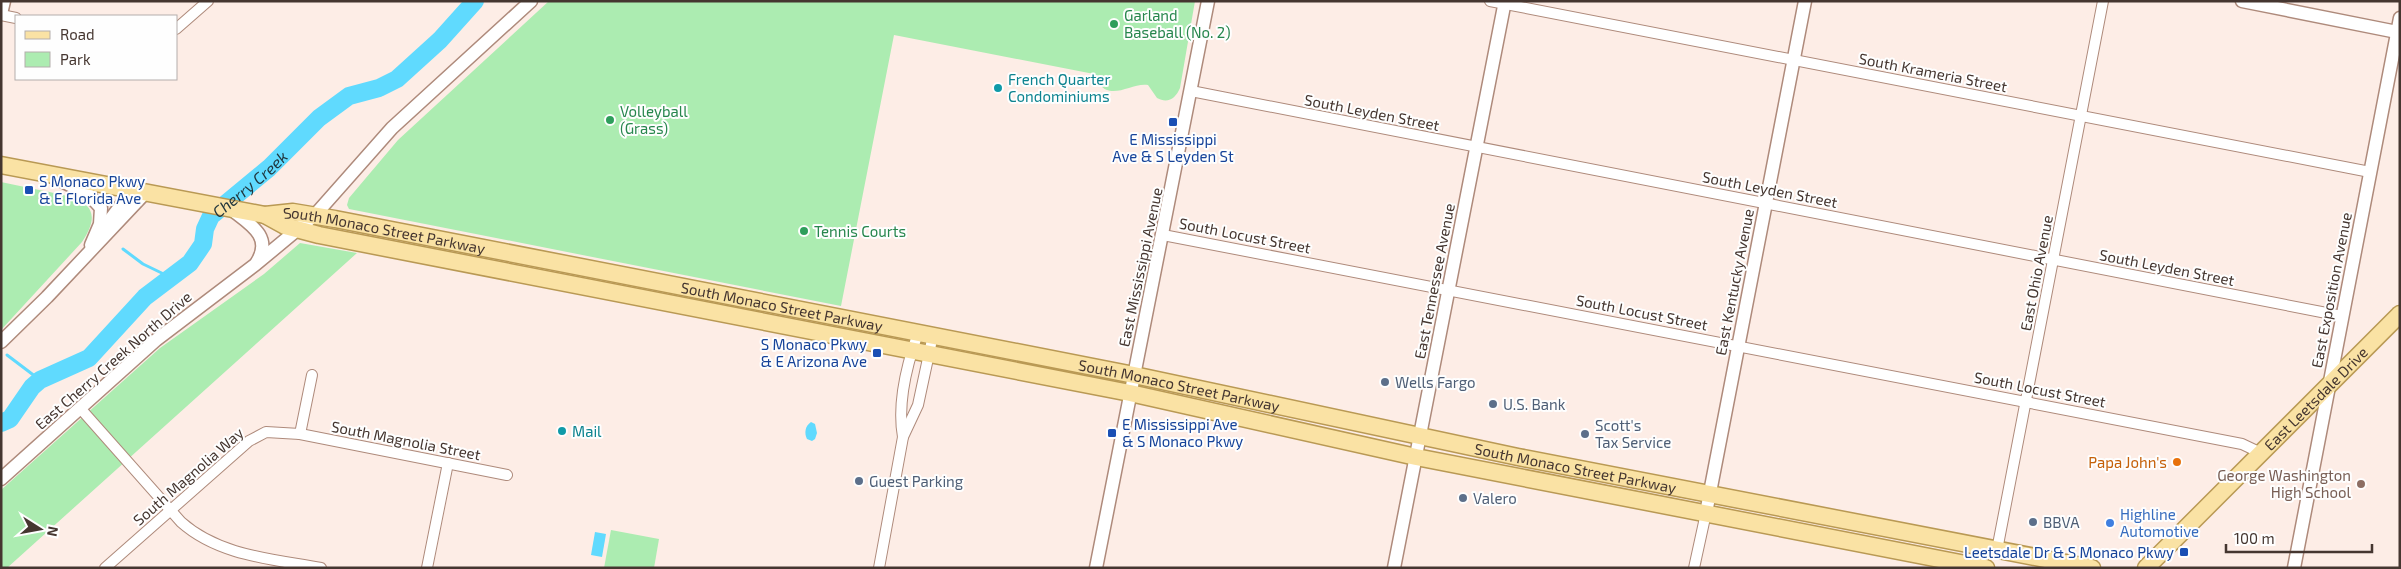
<svg xmlns="http://www.w3.org/2000/svg" width="2401" height="569" viewBox="0 0 2401 569" font-family="'Exo 2',sans-serif">
<rect width="100%" height="100%" fill="#fdede6"/>
<g fill="#acecb1">
<path d="M 549,1 L 1195,1 L 1180,88 C 1176,98 1168,104 1157,98 L 1148,85 C 1133,82 1113,100 1100,85 C 1097,81 1095,79 1094,74 L 894,35 L 841,306 L 349,209 L 347,205 L 349,198 L 398,140 Z"/>
<path d="M 1,182 C 15,185 30,188 44,191 C 75,197 109,202 82,242 L 1,330 Z"/>
<polygon points="300,243 357,253 7,568 1,568 1,490 160,348 264,274"/>
<polygon points="611,530 659,539 654,568 604,568"/>
</g>
<g fill="#60dafe">
<path d="M 811,422 L 815,424 L 817,433 L 815,439 L 812,441 L 807,439 C 804,433 805,426 811,422 Z"/>
<polygon points="595,532 606,534 602,557 591,555"/>
</g>
<g fill="none" stroke-linecap="round" stroke-linejoin="round">
<g stroke="#60dafe" stroke-width="3">
<polyline points="123,249 143,264 172,278"/>
<polyline points="7,355 40,380"/>
</g>
<path stroke="#60dafe" stroke-width="18" id="s1" d="M 1,423 L 10,419 L 32,387 L 40,380 L 89,358 L 145,297 L 190,263 L 203,244 L 205,229 L 211,216 L 269,168 L 319,118 L 349,96 L 379,88 L 397,79 L 440,40 L 475,1"/>
<defs>
<g id="minor">
<polyline points="1490,1 2370,172"/>
<polyline points="1,15 16,18"/>
<polyline points="176,29 208,1"/>
<polyline points="1191,91 2342,316"/>
<polyline points="1163,235 2242,444 2261,453"/>
<path d="M 80,408 L 181,522 C 219,556 273,559 321,568"/>
<polyline points="300,434 312,375"/>
<path d="M 903,437 C 897,404 907,364 918,333"/>
<polyline points="1997,550 2103,1"/>
<polyline points="105,568 249,441 266,432 300,434 507,475"/>
<polyline points="427,568 448,463"/>
<polyline points="879,568 903,437 918,405 933,335"/>
<polyline points="1694,568 1706,513"/>
</g>
<g id="tertiary">
<polyline points="2242,1 2397,32"/>
<polyline points="1,14 4,1"/>
<polyline points="62,181 89,195 101,208 100,224 91,245"/>
<path d="M 232,210 C 250,224 273,237 257,262"/>
<polyline points="103,229 133,189"/>
<polyline points="1,342 47,297 146,192"/>
<polyline points="1,479 156,340 256,264 315,215 392,128 531,1"/>
<polyline points="1706,513 1805,1"/>
<polyline points="1096,568 1208,1"/>
<polyline points="1394,568 1505,1"/>
<polyline points="2294,568 2400,18"/>
</g>
<g id="primary">
<polyline points="1,165 265,215 285,226 319,235 1130,393 1416,457 1986,568"/>
<path id="s2" d="M 265,215 L 293,212 L 335,219 L 1134,375 L 1518,457 L 2092,568"/>
<path id="s3" d="M 2146,568 L 2400,314"/>
</g>
</defs>
<use href="#minor" stroke="#ae8a7b" stroke-width="12"/>
<use href="#tertiary" stroke="#ae8a7b" stroke-width="15"/>
<use href="#primary" stroke="#b99954" stroke-width="19"/>
<use href="#minor" stroke="#fff" stroke-width="10"/>
<use href="#tertiary" stroke="#fff" stroke-width="12"/>
<use href="#primary" stroke="#fae2a4" stroke-width="16"/>
</g>
<g fill="#2e9e5b" stroke="#fefefe" stroke-width="2">
<circle cx="1114" cy="24" r="5"/>
<circle cx="610" cy="120" r="5"/>
<circle cx="804" cy="231" r="5"/>
</g>
<g fill="#0f9aa8" stroke="#fefefe" stroke-width="2">
<circle cx="998" cy="88" r="5"/>
<circle cx="562" cy="431" r="5"/>
</g>
<g fill="#1a4fb4" stroke="#fefefe" stroke-width="2">
<rect x="1168" y="117" width="10" height="10" rx="2.5"/>
<rect x="24" y="185" width="10" height="10" rx="2.5"/>
<rect x="872" y="348" width="10" height="10" rx="2.5"/>
<rect x="1107" y="428" width="10" height="10" rx="2.5"/>
<rect x="2179" y="547" width="10" height="10" rx="2.5"/>
</g>
<g fill="#5c6f8a" stroke="#fefefe" stroke-width="2">
<circle cx="1385" cy="382" r="5"/>
<circle cx="1493" cy="404" r="5"/>
<circle cx="1585" cy="434" r="5"/>
<circle cx="859" cy="481" r="5"/>
<circle cx="1463" cy="498" r="5"/>
<circle cx="2033" cy="522" r="5"/>
</g>
<circle fill="#e8710a" stroke="#fefefe" stroke-width="2" cx="2177" cy="462" r="5"/>
<circle fill="#8d6e63" stroke="#fefefe" stroke-width="2" cx="2361" cy="484" r="5"/>
<circle fill="#3f7fe0" stroke="#fefefe" stroke-width="2" cx="2110" cy="523" r="5"/>
<g text-anchor="middle" dominant-baseline="central" stroke-width="4" stroke-linejoin="round" paint-order="stroke">
<g font-size="15" fill="#27864d" stroke="#fefefe" text-anchor="start">
<text x="1124" y="15">Garland<tspan x="1124" dy="17">Baseball (No. 2)</tspan></text>
<text x="620" y="111">Volleyball<tspan x="620" dy="17">(Grass)</tspan></text>
<text x="814" y="231">Tennis Courts</text>
</g>
<g font-size="15" fill="#453630" stroke="#fefefe">
<text transform="translate(1933 72) rotate(11)">South Krameria Street</text>
<text transform="translate(1372 112) rotate(11)">South Leyden Street</text>
<text transform="translate(1770 189) rotate(11)">South Leyden Street</text>
<text stroke="none"><textPath href="#s2" startOffset="121">South Monaco Street Parkway</textPath></text>
<text transform="translate(1245 235) rotate(11)">South Locust Street</text>
<text transform="translate(1140 267) rotate(-78)">East Mississippi Avenue</text>
<text transform="translate(2167 267) rotate(11)">South Leyden Street</text>
<text transform="translate(2036 273) rotate(-79)">East Ohio Avenue</text>
<text transform="translate(1434 281) rotate(-79)">East Tennessee Avenue</text>
<text transform="translate(1734 282) rotate(-79)">East Kentucky Avenue</text>
<text transform="translate(2331 290) rotate(-79)">East Exposition Avenue</text>
<text stroke="none"><textPath href="#s2" startOffset="526">South Monaco Street Parkway</textPath></text>
<text transform="translate(1642 312) rotate(11)">South Locust Street</text>
<text transform="translate(113 360) rotate(-41)">East Cherry Creek North Drive</text>
<text stroke="none"><textPath href="#s2" startOffset="931">South Monaco Street Parkway</textPath></text>
<text transform="translate(2040 389) rotate(11)">South Locust Street</text>
<text stroke="none"><textPath href="#s3" startOffset="240">East Leetsdale Drive</textPath></text>
<text transform="translate(406 440) rotate(11)">South Magnolia Street</text>
<text stroke="none"><textPath href="#s2" startOffset="1336">South Monaco Street Parkway</textPath></text>
<text transform="translate(188 476) rotate(-41)">South Magnolia Way</text>
</g>
<g font-size="15" fill="#0d838f" stroke="#fefefe" text-anchor="start">
<text x="1008" y="79">French Quarter<tspan x="1008" dy="17">Condominiums</tspan></text>
<text x="572" y="431">Mail</text>
</g>
<g font-size="15" fill="#164399" stroke="#fefefe" text-anchor="start">
<text x="1173" y="139" text-anchor="middle">E Mississippi<tspan x="1173" dy="17">Ave &amp; S Leyden St</tspan></text>
<text x="39" y="181">S Monaco Pkwy<tspan x="39" dy="17">&amp; E Florida Ave</tspan></text>
<text x="867" y="344" text-anchor="end">S Monaco Pkwy<tspan x="867" dy="17">&amp; E Arizona Ave</tspan></text>
<text x="1122" y="424">E Mississippi Ave<tspan x="1122" dy="17">&amp; S Monaco Pkwy</tspan></text>
<text x="2174" y="552" text-anchor="end">Leetsdale Dr &amp; S Monaco Pkwy</text>
</g>
<g font-size="15" fill="#4e5e75" stroke="#fefefe" text-anchor="start">
<text x="1395" y="382">Wells Fargo</text>
<text x="1503" y="404">U.S. Bank</text>
<text x="1595" y="425">Scott's<tspan x="1595" dy="17">Tax Service</tspan></text>
<text x="869" y="481">Guest Parking</text>
<text x="1473" y="498">Valero</text>
<text x="2043" y="522">BBVA</text>
</g>
<g font-size="15" fill="#c56008" stroke="#fefefe" text-anchor="end">
<text x="2167" y="462">Papa John's</text>
</g>
<g font-size="15" fill="#785e54" stroke="#fefefe" text-anchor="end">
<text x="2351" y="475">George Washington<tspan x="2351" dy="17">High School</tspan></text>
</g>
<g font-size="15" fill="#366cbe" stroke="#fefefe" text-anchor="start">
<text x="2120" y="514">Highline<tspan x="2120" dy="17">Automotive</tspan></text>
</g>
<g font-size="16" font-style="italic" fill="#1f343b" stroke="#fefefe">
<text stroke="none"><textPath href="#s1" startOffset="355">Cherry Creek</textPath></text>
</g>
</g>
<rect width="2401" height="569" fill="none" stroke="#453630" stroke-width="5"/>
<rect x="15" y="15" width="162" height="65" fill="#fefefe" stroke="#b4aeac"/>
<rect x="25" y="31" width="25" height="8" fill="#fae2a4" stroke="#b4aeac"/>
<text x="60" y="40" font-size="15" fill="#453630">Road</text>
<rect x="25" y="52" width="25" height="15" fill="#acecb1" stroke="#b4aeac"/>
<text x="60" y="65" font-size="15" fill="#453630">Park</text>
<g transform="translate(40 529) rotate(101)" stroke="#fefefe" stroke-width="4" paint-order="stroke">
<path d="M0-4L9 19L0 12L-9 19Z" fill="#453630"/>
<text y="-8" font-size="14" font-weight="bold" text-anchor="middle" fill="#453630">N</text>
</g>
<path d="M2226 544v8h146v-8" fill="none" stroke="#453630" stroke-width="2.5"/>
<text x="2234" y="544" font-size="15" fill="#453630" stroke="#fefefe" stroke-width="4" paint-order="stroke">100 m</text>
</svg>
